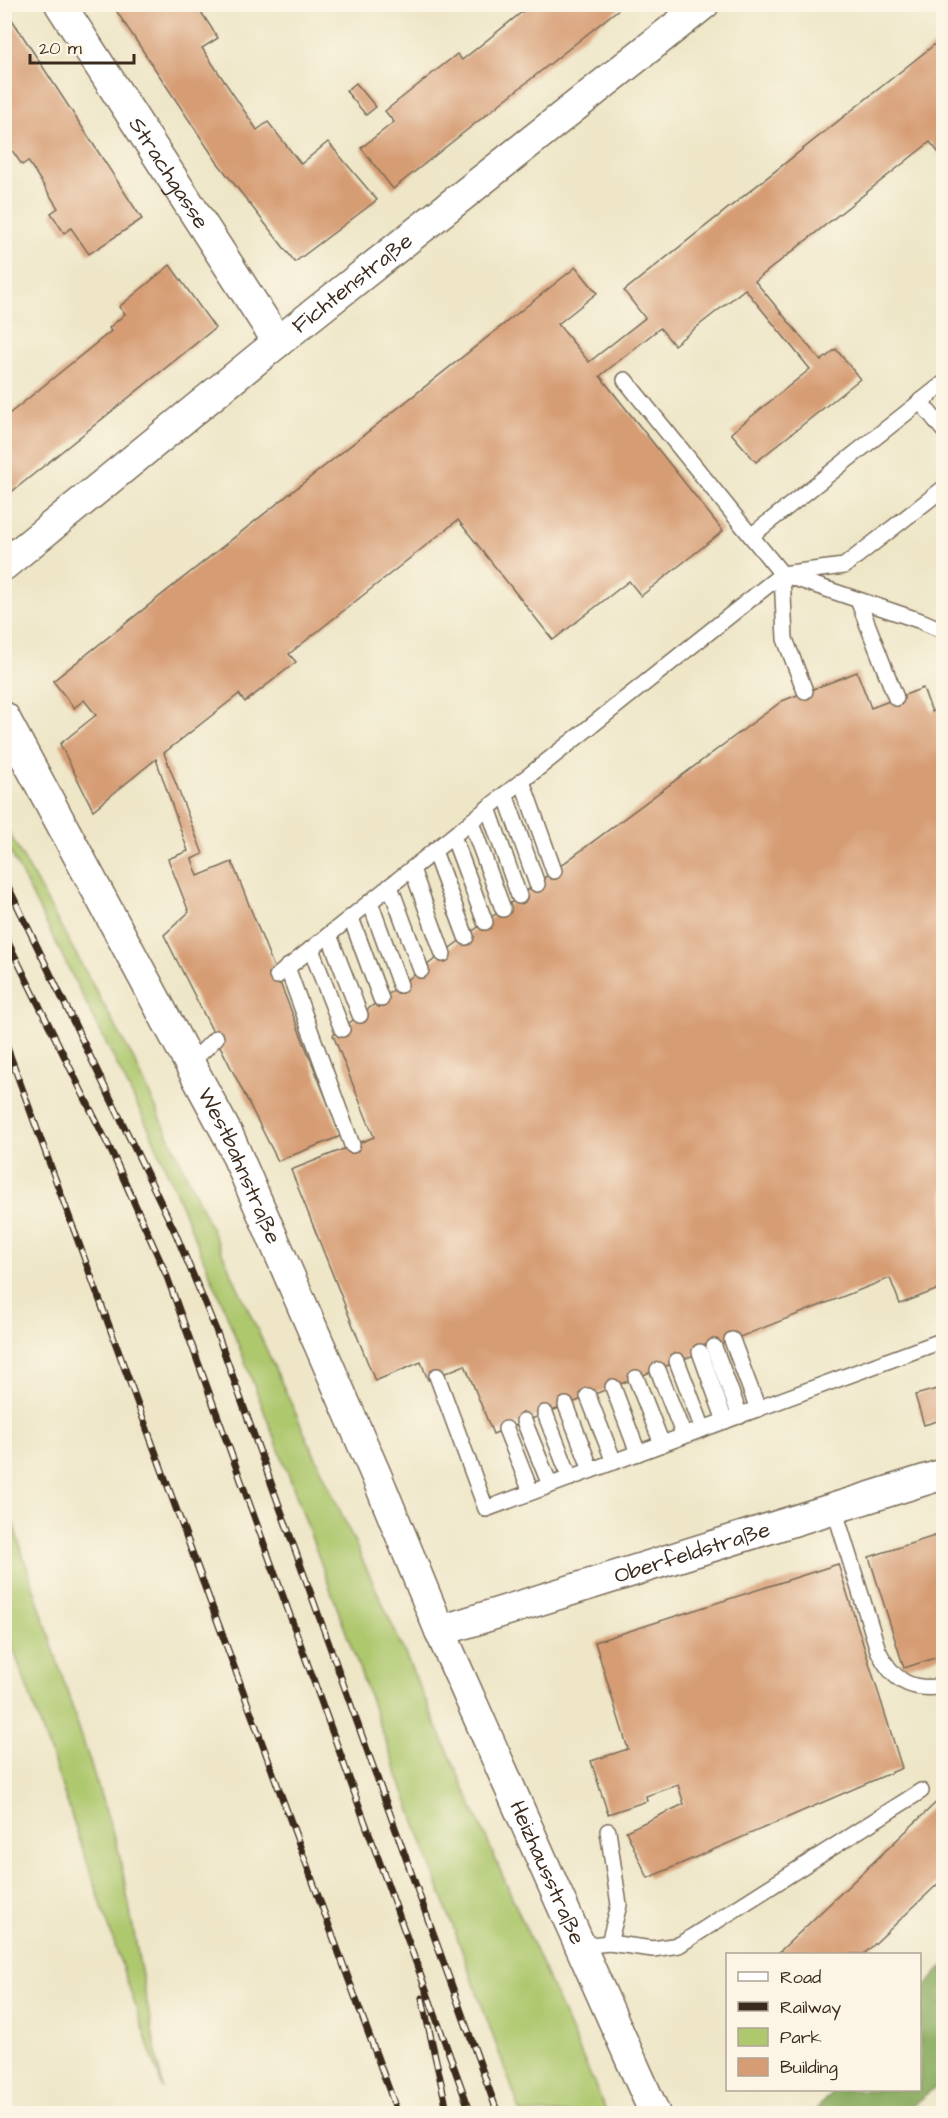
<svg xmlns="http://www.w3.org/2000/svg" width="948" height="2118" viewBox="0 0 948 2118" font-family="'Architects Daughter',sans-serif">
<rect width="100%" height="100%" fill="#fcf5e5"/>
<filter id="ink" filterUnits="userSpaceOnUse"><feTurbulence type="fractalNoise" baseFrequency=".0167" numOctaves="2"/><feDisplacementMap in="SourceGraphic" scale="12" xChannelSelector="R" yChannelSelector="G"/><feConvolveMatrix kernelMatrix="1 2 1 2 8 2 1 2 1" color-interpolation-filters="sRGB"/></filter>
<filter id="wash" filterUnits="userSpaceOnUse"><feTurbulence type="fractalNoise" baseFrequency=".008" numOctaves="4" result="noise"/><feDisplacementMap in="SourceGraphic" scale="24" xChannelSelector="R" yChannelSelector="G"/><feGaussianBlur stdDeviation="1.35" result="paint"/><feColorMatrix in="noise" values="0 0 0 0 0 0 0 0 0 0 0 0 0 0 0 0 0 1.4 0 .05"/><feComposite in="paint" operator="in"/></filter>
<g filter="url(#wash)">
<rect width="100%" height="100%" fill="#eee6c7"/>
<g fill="#aec86e" stroke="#747946" stroke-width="1.5">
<polygon points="5,825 134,1060 391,1622 607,2113 521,2113 291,1481 225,1310 151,1133 5,841"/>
<polygon points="5,1499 119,1852 163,2089 54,1763 5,1626"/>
</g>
<polygon fill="#8aac61" stroke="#626b40" stroke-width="1.5" points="943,1966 943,2081 902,2113 813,2113 834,2090 920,2090 920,1993"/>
<g id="blocks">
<g fill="#d69c73">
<polygon points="128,4 196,4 218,38 202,48 257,130 268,122 301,164 328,142 377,200 295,262 217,162 117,12"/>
<polygon points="532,4 625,4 393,189 361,148 394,122 385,111 457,54 462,60"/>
<polygon points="11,18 142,219 89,254 71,228 64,233 51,213 58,208 28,161 22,165 7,143 12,139 5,127 4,22"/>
<polygon points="944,37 944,159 930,142 755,281 821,361 836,349 860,379 756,462 731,433 810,369 745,289 674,345 660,328 600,376 723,531 641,596 629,581 553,640 458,520 289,654 296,662 245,702 239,694 164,753 203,854 192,859 198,876 232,862 341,1136 278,1161 164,935 189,912 168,859 188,851 156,759 93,810 60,744 96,715 84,700 74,708 53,681 576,267 597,293 558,324 589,362 645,318 624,291"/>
<polygon points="356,83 376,107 366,115 346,91"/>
<polygon points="170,265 215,328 4,498 4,418 111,331 109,328 125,314 119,307"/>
<polygon points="857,672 871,708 923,688 932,712 944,703 944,1287 900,1304 890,1278 493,1434 465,1365 428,1380 421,1362 375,1381 291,1170 374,1137 333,1035 782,701"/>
<polygon points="944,1387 944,1419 924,1425 915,1395"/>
<polygon points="944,1533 944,1655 904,1668 869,1557"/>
<polygon points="838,1564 902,1768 648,1878 626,1831 684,1804 678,1785 646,1796 647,1801 608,1814 591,1761 628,1749 595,1642"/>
<polygon points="944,1795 944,1878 864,1954 777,1954"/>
</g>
</g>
</g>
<g filter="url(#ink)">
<use href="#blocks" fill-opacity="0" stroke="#7a6c59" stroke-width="1.5"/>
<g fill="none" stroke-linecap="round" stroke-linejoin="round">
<defs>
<g id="lane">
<polyline points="625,380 751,536"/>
<polyline points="944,383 751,536 782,574 921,621 944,631"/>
<polyline points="920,401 944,431"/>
<polyline points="782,574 785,639 805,691"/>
<polyline points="858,600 896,698"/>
<polyline points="522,781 554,871"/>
<polyline points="505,794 537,884"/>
<polyline points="488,808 519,896"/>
<polyline points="471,822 503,909"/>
<polyline points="453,836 485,922"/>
<polyline points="434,851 466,937"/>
<polyline points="412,869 443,954"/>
<polyline points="390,886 421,970"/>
<polyline points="370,902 400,985"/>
<polyline points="351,918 381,999"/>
<polyline points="329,935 360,1015"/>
<polyline points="311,949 342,1029"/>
<polyline points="287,967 352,1145"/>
<polyline points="277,976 782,574 844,566 944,488"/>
<polyline points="190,1064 216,1038"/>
<polyline points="732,1340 758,1409"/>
<polyline points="714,1347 740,1416"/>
<polyline points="700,1352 725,1421"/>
<polyline points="677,1361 703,1429"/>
<polyline points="658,1370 684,1436"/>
<polyline points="437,1376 486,1509 944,1340"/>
<polyline points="636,1378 662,1444"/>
<polyline points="613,1387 638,1453"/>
<polyline points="588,1396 614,1462"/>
<polyline points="566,1405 591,1470"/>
<polyline points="545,1413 570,1478"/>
<polyline points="524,1421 550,1485"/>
<polyline points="506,1429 531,1492"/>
<path d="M 834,1508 L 878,1650 C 892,1680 910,1692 944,1686"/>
<polyline points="608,1831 619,1905 609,1943"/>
<polyline points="581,1946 609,1943 653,1949 679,1945 921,1791"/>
</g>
<g id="street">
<path id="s1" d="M 60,4 L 278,342"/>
<path id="s2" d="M 4,565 L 278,342 L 704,4"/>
<path id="s3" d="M 4,717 L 229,1137 L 376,1475 L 440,1631 L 655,2114"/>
<path id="s4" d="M 440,1631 L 944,1474"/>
</g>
</defs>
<use href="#lane" stroke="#7a6c59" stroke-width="18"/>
<use href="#street" stroke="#7a6c59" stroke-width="33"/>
<use href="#lane" stroke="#fff" stroke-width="15"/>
<use href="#street" stroke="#fff" stroke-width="30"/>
<defs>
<g id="rail">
<polyline points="4,878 175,1232 216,1330 498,2114"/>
<polyline points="4,934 113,1155 166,1274 471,2114"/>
<polyline points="4,1039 398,2114"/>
<polyline points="422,1998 448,2114"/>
</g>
</defs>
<use href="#rail" stroke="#3b2a1e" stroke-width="7"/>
<use href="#rail" stroke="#fcf5e5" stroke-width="4.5" stroke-dasharray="14" stroke-linecap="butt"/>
</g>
</g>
<g text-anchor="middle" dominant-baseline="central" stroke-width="4.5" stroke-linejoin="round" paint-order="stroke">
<g font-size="22" fill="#3b2a1e" stroke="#fcf5e5">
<text stroke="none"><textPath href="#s1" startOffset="201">Strachgasse</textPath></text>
<text stroke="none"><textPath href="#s2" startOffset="448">Fichtenstraße</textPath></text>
<text stroke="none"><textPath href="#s3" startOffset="507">Westbahnstraße</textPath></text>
<text stroke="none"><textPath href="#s4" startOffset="264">Oberfeldstraße</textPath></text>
<text stroke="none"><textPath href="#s3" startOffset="1278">Heizhausstraße</textPath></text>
</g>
</g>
<rect width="948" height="2118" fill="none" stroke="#fcf5e5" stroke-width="24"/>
<rect x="726" y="1953" width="195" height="138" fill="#fcf5e5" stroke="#afa495" stroke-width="1.5"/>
<rect x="738" y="1972" width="30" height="9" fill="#ffffff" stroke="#afa495" stroke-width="1.5"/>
<text x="780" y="1983" font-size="18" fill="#3b2a1e">Road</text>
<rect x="738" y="2002" width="30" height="9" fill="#3b2a1e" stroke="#afa495" stroke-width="1.5"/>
<text x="780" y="2013" font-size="18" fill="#3b2a1e">Railway</text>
<rect x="738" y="2028" width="30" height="18" fill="#aec86e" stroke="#afa495" stroke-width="1.5"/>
<text x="780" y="2043" font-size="18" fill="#3b2a1e">Park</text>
<rect x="738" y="2058" width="30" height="18" fill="#d69c73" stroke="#afa495" stroke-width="1.5"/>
<text x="780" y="2073" font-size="18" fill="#3b2a1e">Building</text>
<path d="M30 54v9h104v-9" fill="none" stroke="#3b2a1e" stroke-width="3"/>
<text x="39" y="54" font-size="18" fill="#3b2a1e" stroke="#fcf5e5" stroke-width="4.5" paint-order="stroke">20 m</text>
</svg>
